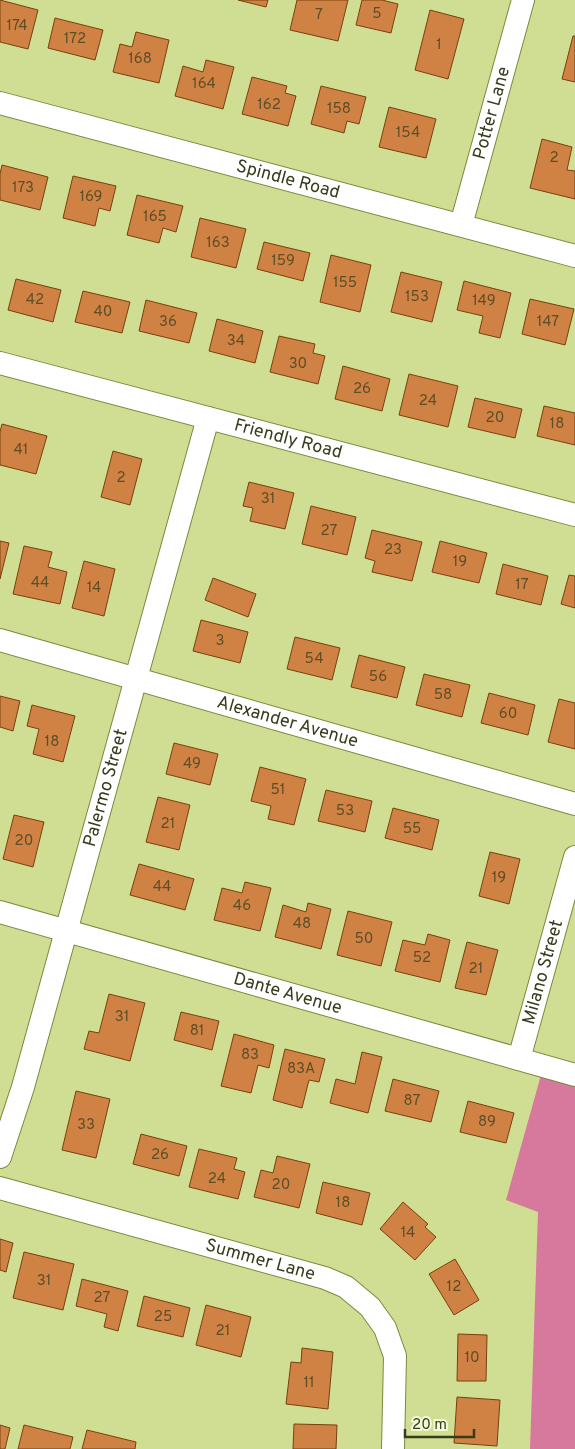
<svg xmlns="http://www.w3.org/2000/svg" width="575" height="1449" viewBox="0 0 575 1449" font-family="Overpass,sans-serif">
<rect width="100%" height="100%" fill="#d0de93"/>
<polygon fill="#d7799c" points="541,1075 575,1085 575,1449 530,1449 538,1212 506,1200"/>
<g fill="#d08244" stroke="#78400c">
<polygon points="0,0 38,10 28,49 0,42"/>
<polygon points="238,0 268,0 266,7"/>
<polygon points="297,0 348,0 338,41 290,30"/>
<polygon points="362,0 382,0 398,4 391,33 356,25"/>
<polygon points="430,10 464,19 448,79 415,70"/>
<polygon points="55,18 103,30 95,60 48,48"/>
<polygon points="136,32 169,40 159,83 113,72 120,44 132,47"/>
<polygon points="573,36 575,36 575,82 562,79"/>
<polygon points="206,60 234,67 223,109 175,96 183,66 203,72"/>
<polygon points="252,77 287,86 285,93 296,96 288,126 242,114"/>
<polygon points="321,86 366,97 359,124 347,121 344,133 311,124"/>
<polygon points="389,107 436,119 426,158 379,147"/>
<polygon points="542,139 572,147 567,170 575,171 575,199 530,188"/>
<polygon points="2,165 48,177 40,210 0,200 0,174"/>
<polygon points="73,176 116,186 110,211 99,208 95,226 63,218"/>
<polygon points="137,195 183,206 176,232 163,228 159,243 127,235"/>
<polygon points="200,218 246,229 236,268 191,257"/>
<polygon points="264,242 310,253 303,281 257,269"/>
<polygon points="331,255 371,265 360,312 320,302"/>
<polygon points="401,272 442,282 432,322 391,312"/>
<polygon points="16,279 61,290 53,322 8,310"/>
<polygon points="464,281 511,293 500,338 479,333 483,316 457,310"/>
<polygon points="83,291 130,302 122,333 75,322"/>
<polygon points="530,299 574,309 565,345 522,334"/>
<polygon points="146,300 197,313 189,343 139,331"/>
<polygon points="217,319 263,331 255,363 209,351"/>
<polygon points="279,336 315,344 313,353 325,356 318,384 270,372"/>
<polygon points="343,366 390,379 382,411 335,399"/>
<polygon points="409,374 458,386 448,427 399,415"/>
<polygon points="475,398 522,409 515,438 468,427"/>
<polygon points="544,406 575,413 575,445 537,436"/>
<polygon points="2,424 47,436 36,474 0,465 0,432"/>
<polygon points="113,451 142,459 130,505 101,497"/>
<polygon points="249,482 294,493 285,529 250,521 253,508 243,506"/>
<polygon points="311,506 356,517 347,555 302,544"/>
<polygon points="372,530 422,542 412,581 372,572 375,561 365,558"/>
<polygon points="0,541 9,543 0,579"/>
<polygon points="440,541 487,553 479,583 432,572"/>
<polygon points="24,546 52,552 48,567 67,572 60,604 13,594"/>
<polygon points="84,561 115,569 104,616 72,608"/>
<polygon points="503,564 548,576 541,605 496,594"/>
<polygon points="569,575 575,576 575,608 561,604"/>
<polygon points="213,578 256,594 248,617 205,600"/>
<polygon points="201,620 248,632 240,663 193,651"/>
<polygon points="295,637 340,648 332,680 287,669"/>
<polygon points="359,655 405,667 397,698 351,687"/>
<polygon points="424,674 470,685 462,717 416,705"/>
<polygon points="489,693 535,705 528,735 481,723"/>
<polygon points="0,696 20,701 13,731 0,727"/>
<polygon points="559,699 575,703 575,749 548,742"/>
<polygon points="32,705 75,716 63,762 33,754 39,729 27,726"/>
<polygon points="174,743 218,754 210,785 166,774"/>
<polygon points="260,767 306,779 294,825 268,819 271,806 251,801"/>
<polygon points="326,790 372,801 365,832 318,821"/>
<polygon points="158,797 190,805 179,850 146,842"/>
<polygon points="393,808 439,820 432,850 385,838"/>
<polygon points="14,815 44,822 33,867 3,859"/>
<polygon points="490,852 520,859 509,904 479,896"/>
<polygon points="139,864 194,879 185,910 130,895"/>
<polygon points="245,882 271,888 260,931 214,920 222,888 242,893"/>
<polygon points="308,903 331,909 321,949 275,937 283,905 306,912"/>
<polygon points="348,911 392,922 381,966 337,955"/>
<polygon points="428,934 450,940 440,982 395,971 403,940 425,945"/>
<polygon points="467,942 498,950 486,995 455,988"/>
<polygon points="109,994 145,1003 130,1061 84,1049 89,1031 99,1033"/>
<polygon points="181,1012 219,1021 212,1050 174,1040"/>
<polygon points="234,1034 274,1045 269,1068 258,1065 251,1093 221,1086"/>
<polygon points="285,1049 325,1059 319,1082 309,1080 302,1108 273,1100"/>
<polygon points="362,1052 382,1057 368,1113 330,1103 336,1079 355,1084"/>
<polygon points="393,1079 439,1091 431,1122 385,1111"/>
<polygon points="76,1091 110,1099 96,1158 62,1150"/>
<polygon points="468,1101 514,1113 506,1143 460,1132"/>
<polygon points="141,1134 187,1146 179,1176 133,1164"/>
<polygon points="199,1149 237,1158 234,1169 245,1172 238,1199 189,1187"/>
<polygon points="277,1156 310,1164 299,1208 254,1197 261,1170 273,1173"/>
<polygon points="323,1182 370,1193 362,1225 316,1213"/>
<polygon points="403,1202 428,1224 425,1227 436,1237 415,1260 380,1229"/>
<polygon points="0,1239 13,1243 6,1272 0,1270"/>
<polygon points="24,1252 74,1264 63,1310 13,1298"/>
<polygon points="455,1259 479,1300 454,1315 429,1274"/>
<polygon points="82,1279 128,1291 118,1331 104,1327 107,1314 76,1306"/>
<polygon points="144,1296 190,1308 183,1337 137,1326"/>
<polygon points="206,1305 251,1317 241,1357 196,1345"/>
<polygon points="458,1334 487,1335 486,1381 457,1381"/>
<polygon points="302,1348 333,1352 328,1409 286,1404 291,1362 301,1363"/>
<polygon points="457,1397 500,1400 497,1446 454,1443"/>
<polygon points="294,1424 337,1425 336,1449 293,1449"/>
<polygon points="0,1425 10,1428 5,1449 0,1449"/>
<polygon points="24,1425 73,1437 70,1449 18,1449"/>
<polygon points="87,1430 136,1442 135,1449 82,1449"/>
</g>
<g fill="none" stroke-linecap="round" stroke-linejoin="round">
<defs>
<g id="minor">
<path id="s1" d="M 0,103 L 575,256"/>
<path id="s2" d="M 461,225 L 523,0"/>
<path id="s3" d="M 0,363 L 575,515"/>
<path id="s4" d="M 0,640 L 575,804"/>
<path id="s5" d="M 0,912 L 575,1075"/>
<path id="s6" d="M 519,1059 L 575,857"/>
<path id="s7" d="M 0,1157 L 23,1087 L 208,418"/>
<path id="s8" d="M 0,1188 L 325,1278 L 346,1287 L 370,1307 L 385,1328 L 395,1356 L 393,1449"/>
</g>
</defs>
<use href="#minor" stroke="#7c883f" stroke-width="24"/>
<use href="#minor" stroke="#fff" stroke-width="22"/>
</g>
<g text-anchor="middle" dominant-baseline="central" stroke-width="4" stroke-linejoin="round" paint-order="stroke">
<g font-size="15" fill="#5d4e27">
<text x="377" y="14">5</text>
<text x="319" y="15">7</text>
<text x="17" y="26">174</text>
<text x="75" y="39">172</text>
<text x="439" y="45">1</text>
<text x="140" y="59">168</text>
<text x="204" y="84">164</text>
<text x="269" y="105">162</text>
<text x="339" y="109">158</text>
<text x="408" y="133">154</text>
<text x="554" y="158">2</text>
<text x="23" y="188">173</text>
<text x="91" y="197">169</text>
<text x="155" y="217">165</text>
<text x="218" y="243">163</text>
<text x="283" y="261">159</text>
<text x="345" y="283">155</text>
<text x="417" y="297">153</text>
<text x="35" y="300">42</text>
<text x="484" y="301">149</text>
<text x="103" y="312">40</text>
<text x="168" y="322">36</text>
<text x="548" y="322">147</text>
<text x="236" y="341">34</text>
<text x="298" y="364">30</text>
<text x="362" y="389">26</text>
<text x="428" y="401">24</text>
<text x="495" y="418">20</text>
<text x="557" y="424">18</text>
<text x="21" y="450">41</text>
<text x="121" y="478">2</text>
<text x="268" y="499">31</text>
<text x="329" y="531">27</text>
<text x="393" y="550">23</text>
<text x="460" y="562">19</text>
<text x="40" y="583">44</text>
<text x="522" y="585">17</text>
<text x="94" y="588">14</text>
<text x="220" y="641">3</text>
<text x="314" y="659">54</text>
<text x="378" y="677">56</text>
<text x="443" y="695">58</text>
<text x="508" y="714">60</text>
<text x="52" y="742">18</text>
<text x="192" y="764">49</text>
<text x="278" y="790">51</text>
<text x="345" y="811">53</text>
<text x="168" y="824">21</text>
<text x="412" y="829">55</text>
<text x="24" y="841">20</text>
<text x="499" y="878">19</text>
<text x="162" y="887">44</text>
<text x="242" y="906">46</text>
<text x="302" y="924">48</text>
<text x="364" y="939">50</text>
<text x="422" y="958">52</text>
<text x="476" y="969">21</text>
<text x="122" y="1017">31</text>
<text x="197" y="1031">81</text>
<text x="250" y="1055">83</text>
<text x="301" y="1069">83A</text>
<text x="412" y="1101">87</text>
<text x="487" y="1122">89</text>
<text x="86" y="1125">33</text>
<text x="160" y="1155">26</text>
<text x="217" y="1179">24</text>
<text x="281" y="1185">20</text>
<text x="343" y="1203">18</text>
<text x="408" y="1233">14</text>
<text x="44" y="1281">31</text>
<text x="454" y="1287">12</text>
<text x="102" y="1298">27</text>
<text x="163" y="1317">25</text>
<text x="223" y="1331">21</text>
<text x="472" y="1358">10</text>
<text x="309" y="1383">11</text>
</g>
<g font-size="18" fill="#373c1d" stroke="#f3fbd6">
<text stroke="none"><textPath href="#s2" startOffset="116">Potter Lane</textPath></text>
<text stroke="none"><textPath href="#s1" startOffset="298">Spindle Road</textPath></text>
<text stroke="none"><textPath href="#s3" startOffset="298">Friendly Road</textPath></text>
<text stroke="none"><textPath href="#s4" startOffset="299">Alexander Avenue</textPath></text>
<text stroke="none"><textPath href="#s7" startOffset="384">Palermo Street</textPath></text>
<text stroke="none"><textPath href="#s6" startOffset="90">Milano Street</textPath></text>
<text stroke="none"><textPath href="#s5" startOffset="299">Dante Avenue</textPath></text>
<text stroke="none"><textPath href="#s8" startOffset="270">Summer Lane</textPath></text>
</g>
</g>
<path d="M405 1429v8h69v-8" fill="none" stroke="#373c1d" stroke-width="2.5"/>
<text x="412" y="1429" font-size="15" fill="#373c1d" stroke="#f3fbd6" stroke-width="4" paint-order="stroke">20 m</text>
</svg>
